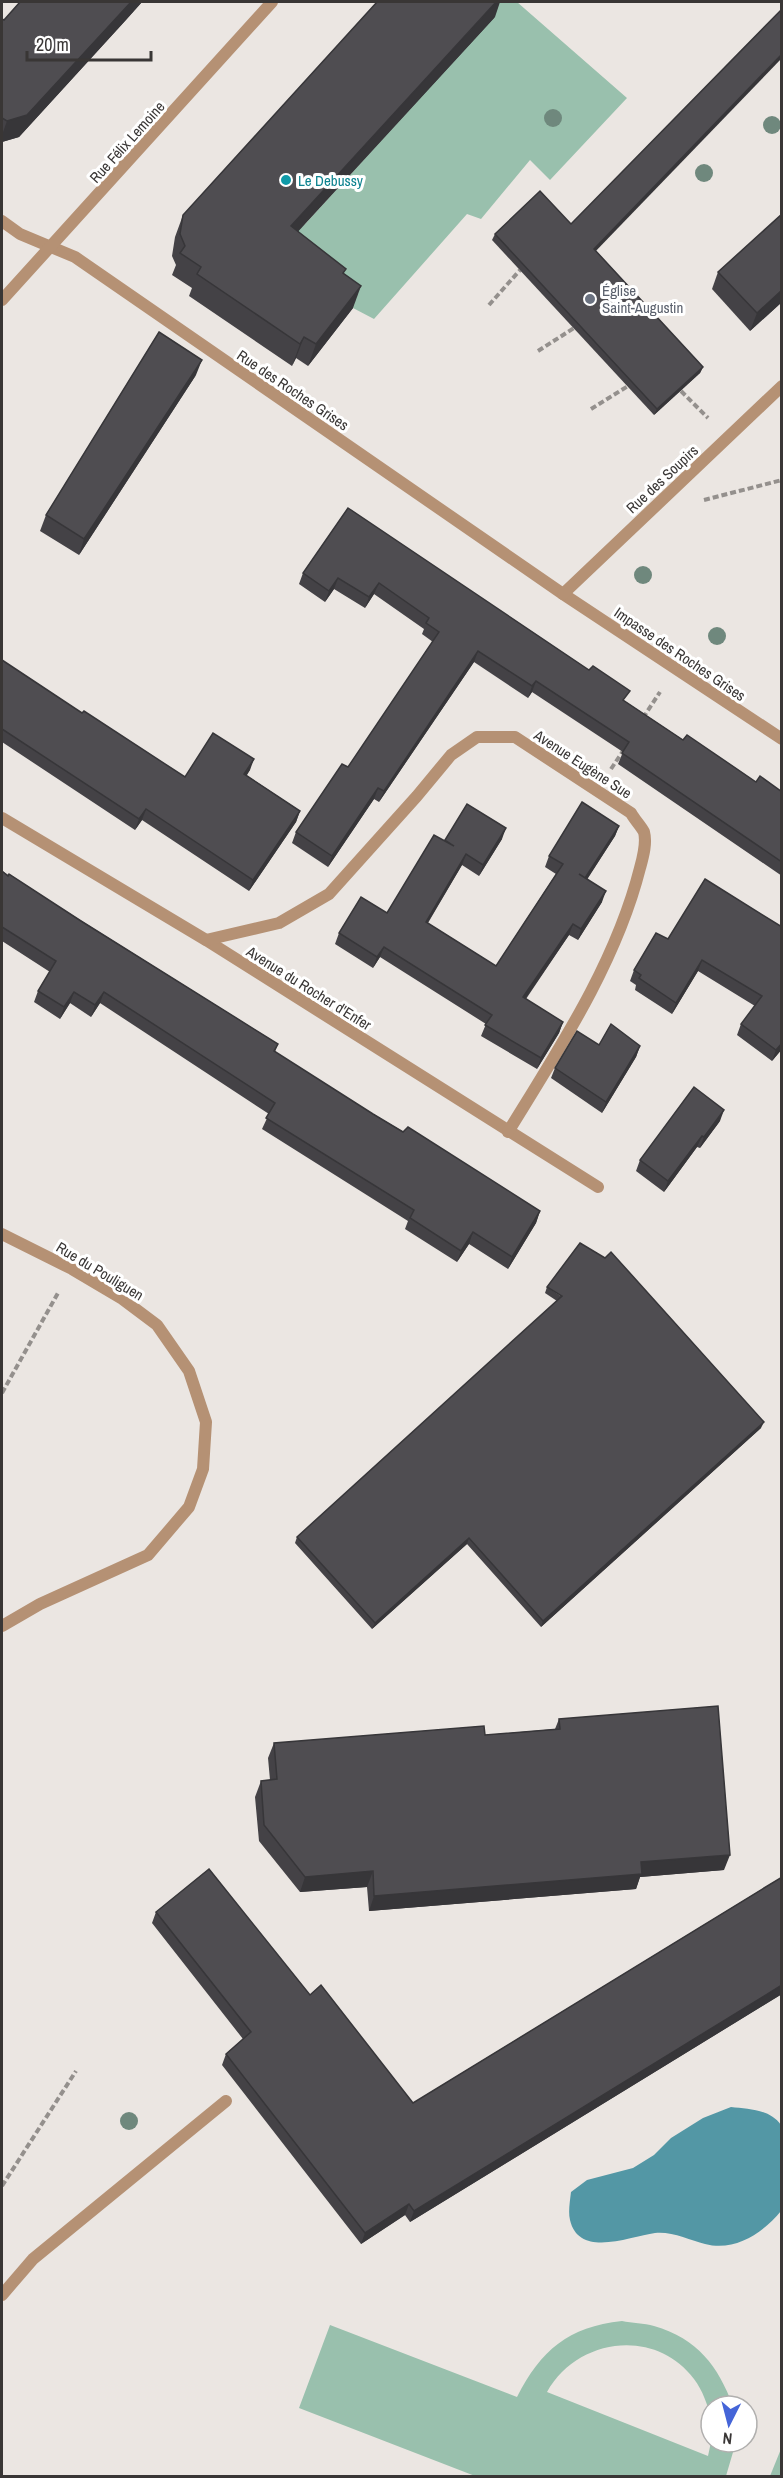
<svg xmlns="http://www.w3.org/2000/svg" width="783" height="2478" viewBox="0 0 783 2478" font-family="'Archivo Narrow',sans-serif">
<rect width="100%" height="100%" fill="#ebe6e2"/>
<g fill="#99c0ad">
<polygon points="480,2 517,2 627,98 550,180 530,160 481,219 467,214 374,319 353,308 280,245 306,223 494,17"/>
<path d="M 622,2321 C 632,2323 644,2323 654,2326 C 698,2339 718,2366 733,2406 L 711,2406 L 711,2417 C 707,2404 703,2391 694,2379 C 655,2327 577,2338 547,2392 L 708,2456 L 711,2442 L 736,2442 L 726,2476 L 475,2476 L 299,2408 L 330,2325 L 517,2397 C 541,2350 568,2327 622,2321 Z"/>
<polygon points="781,2449 781,2476 770,2476"/>
</g>
<path fill="#5397a5" d="M 731,2107 C 748,2109 770,2109 781,2125 L 781,2211 C 763,2233 735,2252 705,2244 C 690,2240 671,2231 655,2233 C 631,2236 579,2259 570,2220 C 568,2212 570,2201 571,2192 L 587,2180 L 633,2168 L 654,2155 L 671,2138 L 703,2118 Z"/>
<g fill="none" stroke-linecap="round" stroke-linejoin="round">
<g stroke="#94908d" stroke-width="4" stroke-dasharray="6 3" stroke-linecap="butt">
<polyline points="489,305 520,270"/>
<polyline points="538,351 574,328"/>
<polyline points="681,391 708,418"/>
<polyline points="591,409 628,386"/>
<polyline points="704,500 782,480"/>
<polyline points="643,718 660,692"/>
<polyline points="611,769 625,748"/>
<polyline points="2,1393 58,1293"/>
<polyline points="2,2186 76,2071"/>
</g>
<polyline stroke="#b59174" stroke-width="12" points="2,2295 33,2259 226,2101"/>
<g stroke="#b59174" stroke-width="12">
<polyline points="2,221 20,234 75,257 563,594 782,739"/>
<polyline points="563,594 782,386"/>
<polyline points="2,818 206,940 598,1187"/>
<path d="M 206,940 L 279,923 L 329,894 L 417,796 L 451,755 L 477,737 L 515,737 L 631,813 C 634,819 641,826 644,832 C 647,843 643,857 640,868 C 616,963 559,1049 508,1132"/>
<polyline points="2,1234 72,1269 121,1298 157,1325 189,1371 206,1422 203,1469 189,1507 148,1555 40,1604 2,1626"/>
</g>
<polyline stroke="#b59174" stroke-width="12" points="2,300 272,2"/>
</g>
<g fill="#6f887d">
<circle cx="553" cy="118" r="9"/>
<circle cx="772" cy="125" r="9"/>
<circle cx="704" cy="173" r="9"/>
<circle cx="643" cy="575" r="9"/>
<circle cx="717" cy="636" r="9"/>
<circle cx="129" cy="2121" r="9"/>
</g>
<g fill="#444246">
<polygon points="20,2 142,2 125,21 19,137 2,142 2,19 4,20"/>
<polygon points="495,17 298,231 344,274 353,308 308,366 296,358 292,366 189,296 192,288 172,275 176,265 172,256 175,237 183,215"/>
<polygon points="782,214 782,302 750,331 712,289 718,272"/>
<polygon points="495,234 596,251 703,367 700,373 654,415 492,240"/>
<polygon points="196,375 79,555 40,531 46,515"/>
<polygon points="348,508 626,702 683,740 756,782 782,792 782,876 618,764 623,752 532,692 528,698 474,662 379,802 374,799 328,867 292,843 296,832 348,767 433,642 422,634 424,629 374,594 365,608 334,589 325,602 299,584 303,573"/>
<polygon points="2,660 82,713 185,777 250,770 246,775 300,811 296,822 249,891 142,820 135,830 2,742"/>
<polygon points="619,826 615,836 587,879 602,902 578,940 569,935 526,999 563,1022 559,1033 537,1069 481,1036 486,1024 380,957 373,968 335,944 339,933 387,913 445,841 502,839 479,876 462,865 428,923 496,966 556,874 545,867 549,856"/>
<polygon points="2,871 278,1044 275,1052 373,1114 540,1211 536,1223 508,1269 469,1244 457,1262 405,1229 408,1221 262,1129 269,1114 100,1003 91,1017 70,1003 60,1019 34,1002 38,991 50,972 2,941"/>
<polygon points="782,927 782,1049 772,1061 737,1035 741,1024 755,1006 698,971 672,1014 635,990 636,985 630,981 634,970 668,939"/>
<polygon points="599,1045 640,1046 636,1057 602,1113 551,1078 555,1068"/>
<polygon points="720,1121 700,1148 697,1147 664,1192 636,1171 640,1160"/>
<polygon points="547,1287 761,1428 541,1627 467,1544 372,1629 295,1543 297,1537 557,1301 545,1293"/>
<polygon points="559,1719 724,1870 640,1877 636,1889 369,1911 367,1887 300,1892 259,1841 255,1797 261,1781 270,1780 268,1758 274,1743 485,1735 555,1729"/>
<polygon points="782,1877 782,1994 410,2222 405,2215 361,2244 222,2065 226,2054 243,2039 152,1923 156,1912 310,1995 413,2103"/>
</g>
<g fill="#373639">
<polygon points="131,2 142,2 125,21 19,137 2,142 2,135 7,121"/>
<polygon points="496,2 500,2 495,17 283,248 291,226"/>
<polygon points="782,54 782,58 592,255 594,249"/>
<polygon points="361,286 353,308 308,366 316,344"/>
<polygon points="782,290 782,302 750,331 757,313"/>
<polygon points="304,337 296,358 292,366 300,344"/>
<polygon points="202,360 196,375 79,555 84,539"/>
<polygon points="703,367 700,373 654,415 657,409"/>
<polygon points="338,578 334,589 325,602 329,591"/>
<polygon points="379,583 374,594 365,608 369,597"/>
<polygon points="478,651 474,662 379,802 384,791"/>
<polygon points="536,681 532,692 528,698 532,686"/>
<polygon points="254,759 250,770 241,785 244,774"/>
<polygon points="378,788 374,799 328,867 332,856"/>
<polygon points="146,809 142,820 135,830 139,819"/>
<polygon points="300,811 296,822 249,891 253,880"/>
<polygon points="619,826 615,836 581,889 585,878"/>
<polygon points="506,828 502,839 479,876 483,865"/>
<polygon points="466,854 462,865 422,932 426,922"/>
<polygon points="606,891 602,902 578,940 581,929"/>
<polygon points="573,924 569,935 519,1008 523,997"/>
<polygon points="384,947 380,957 373,968 377,957"/>
<polygon points="702,960 698,971 672,1014 676,1003"/>
<polygon points="74,992 70,1003 60,1019 64,1007"/>
<polygon points="104,992 100,1003 91,1017 95,1005"/>
<polygon points="563,1022 559,1033 537,1069 541,1058"/>
<polygon points="782,1043 782,1049 772,1061 776,1050"/>
<polygon points="640,1046 636,1057 602,1113 606,1102"/>
<polygon points="724,1110 720,1121 700,1148 704,1137"/>
<polygon points="702,1136 697,1147 664,1192 668,1181"/>
<polygon points="540,1211 536,1223 508,1269 512,1257"/>
<polygon points="473,1232 469,1244 457,1262 461,1251"/>
<polygon points="764,1422 761,1428 541,1627 543,1621"/>
<polygon points="469,1538 467,1544 372,1629 375,1623"/>
<polygon points="730,1855 724,1870 640,1877 636,1889 369,1911 374,1896 641,1862"/>
<polygon points="373,1871 367,1887 300,1892 305,1877"/>
<polygon points="782,1985 782,1994 410,2222 414,2211"/>
<polygon points="409,2204 405,2215 361,2244 365,2233"/>
</g>
<g fill="#4f4d51" stroke="#373639" stroke-width="1.5">
<polygon points="20,2 131,2 27,115 7,121 2,118 2,19 4,20"/>
<polygon points="377,2 496,2 291,226 346,269 343,273 361,286 316,344 304,337 300,344 197,274 201,267 180,253 185,246 180,234 183,215"/>
<polygon points="782,9 782,54 594,249 703,367 657,409 495,234 540,191 571,224"/>
<polygon points="782,214 782,290 757,313 718,272"/>
<polygon points="159,332 202,360 84,539 46,515"/>
<polygon points="348,508 589,670 593,666 630,691 623,700 683,740 687,735 756,782 760,776 782,792 782,862 622,753 629,742 536,681 532,686 478,651 384,791 378,788 332,856 296,832 342,764 348,767 439,632 426,623 429,618 379,583 369,597 338,578 329,591 303,573"/>
<polygon points="2,660 82,713 84,711 185,777 213,733 254,759 244,774 300,811 253,880 146,809 139,819 2,729"/>
<polygon points="582,802 619,826 585,878 579,874 606,891 581,929 573,924 523,997 563,1022 541,1058 485,1025 492,1015 384,947 377,957 339,933 361,897 387,913 434,835 454,846 445,840 467,804 506,828 483,865 466,854 426,922 496,966 563,864 549,856"/>
<polygon points="2,871 8,876 9,874 81,921 278,1044 274,1051 373,1114 403,1132 408,1127 540,1211 512,1257 473,1232 461,1251 410,1218 414,1210 266,1118 275,1103 104,992 95,1005 74,992 64,1007 38,991 56,961 2,927"/>
<polygon points="705,879 782,927 782,1043 776,1050 741,1024 762,996 702,960 676,1003 639,978 641,975 634,970 656,933 668,939"/>
<polygon points="611,1024 640,1046 606,1102 555,1068 577,1031 599,1045"/>
<polygon points="694,1087 724,1110 704,1137 702,1136 668,1181 640,1160"/>
<polygon points="580,1243 605,1258 611,1252 764,1422 543,1621 469,1538 375,1623 297,1537 562,1296 547,1287"/>
<polygon points="718,1706 730,1855 641,1862 642,1874 374,1896 373,1871 305,1877 264,1825 261,1781 277,1779 274,1743 484,1726 485,1735 560,1729 559,1719"/>
<polygon points="209,1869 310,1995 321,1985 413,2103 782,1877 782,1985 414,2211 409,2204 365,2233 226,2054 251,2032 156,1912"/>
</g>
<circle fill="#0f9aa8" stroke="#fff" stroke-width="2" cx="286" cy="180" r="6"/>
<circle fill="#6b7280" stroke="#fff" stroke-width="2" cx="590" cy="299" r="6"/>
<g text-anchor="middle" dominant-baseline="central" stroke-width="6" stroke-linejoin="round" paint-order="stroke">
<g font-size="15" fill="#393635" stroke="#fff">
<text transform="translate(127 142) rotate(-48)">Rue Félix Lemoine</text>
<text transform="translate(293 390) rotate(34)">Rue des Roches Grises</text>
<text transform="translate(662 479) rotate(-43)">Rue des Soupirs</text>
<text transform="translate(680 654) rotate(34)">Impasse des Roches Grises</text>
<text transform="translate(583 764) rotate(33)">Avenue Eugène Sue</text>
<text transform="translate(309 988) rotate(32)">Avenue du Rocher d'Enfer</text>
<text transform="translate(100 1271) rotate(31)">Rue du Pouliguen</text>
</g>
<g font-size="15" fill="#0d838f" stroke="#fff" text-anchor="start">
<text x="298" y="180">Le Debussy</text>
</g>
<g font-size="15" fill="#5b616d" stroke="#fff" text-anchor="start">
<text x="602" y="290">Église<tspan x="602" dy="17">Saint-Augustin</tspan></text>
</g>
</g>
<rect width="783" height="2478" fill="none" stroke="#393635" stroke-width="6"/>
<g transform="translate(729 2424) rotate(186)"><circle r="28" fill="#ffffff" stroke="#b0afae" stroke-width="1.5"/>
<path d="M0-4.5L10 22L0 15L-10 22Z" fill="#4565d8"/>
<text y="-9" font-size="16" font-weight="bold" text-anchor="middle" fill="#393635">N</text>
</g>
<path d="M27 51v9h124v-9" fill="none" stroke="#393635" stroke-width="3"/>
<text x="36" y="51" font-size="18" fill="#393635" stroke="#ffffff" stroke-width="4.5" paint-order="stroke">20 m</text>
</svg>
